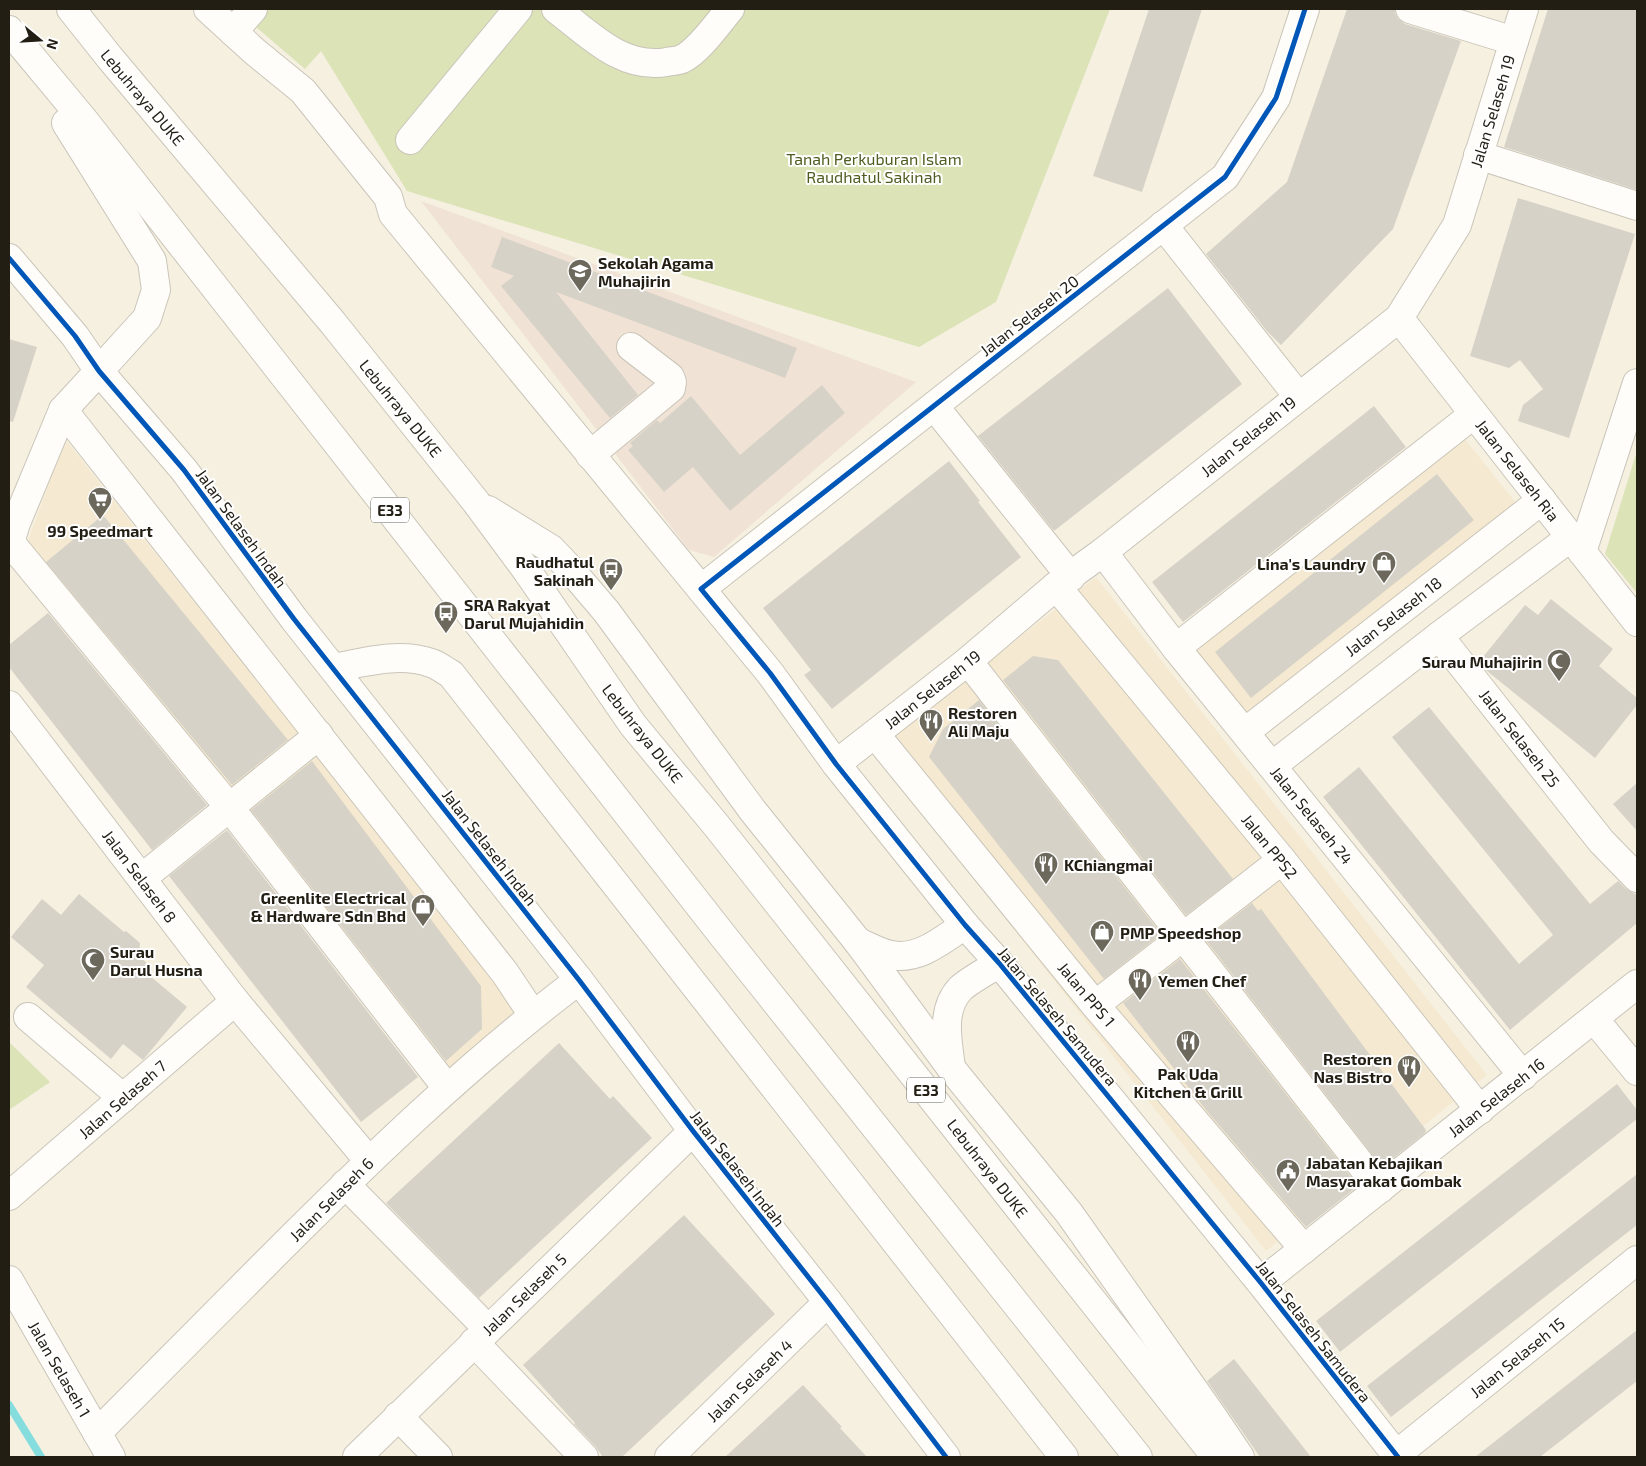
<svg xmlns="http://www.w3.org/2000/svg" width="1646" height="1466" viewBox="0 0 1646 1466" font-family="'Exo 2',sans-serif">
<rect width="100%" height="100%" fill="#f6f0e1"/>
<g fill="#f5ead1">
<polygon points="1461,434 1516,503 1247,718 1187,648"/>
<polygon points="65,439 519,1012 444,1079 26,546"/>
<polygon points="1096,577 1487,1075 1266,1251 875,752"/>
</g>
<polygon fill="#f0e2d5" points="421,201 916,382 714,557 689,550"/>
<g fill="#dbe3b7">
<polygon points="235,9 1110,9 996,302 919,347 407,191 321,51 305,69"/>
<polygon points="1637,451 1637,593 1605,554"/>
<polygon points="9,1042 50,1082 9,1110"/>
</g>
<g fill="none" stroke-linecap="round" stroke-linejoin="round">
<polyline stroke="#85ddde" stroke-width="8" points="9,1405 41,1457"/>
</g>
<g fill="#d7d2c7">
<polygon points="1149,9 1202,9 1142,192 1093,176"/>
<polygon points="1347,9 1395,9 1395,13 1398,19 1405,24 1461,41 1393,229 1281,345 1267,331 1206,254 1287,182"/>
<polygon points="1548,9 1637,9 1637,190 1504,147"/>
<polygon points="1518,198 1635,234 1569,438 1518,421 1523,405 1543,389 1520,360 1509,368 1470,356"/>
<polygon points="502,237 797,348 785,378 556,292 638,395 610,418 501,286 514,276 491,267"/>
<polygon points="1168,288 1242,384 1054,531 978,436"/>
<polygon points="9,339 37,347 13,422 9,421"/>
<polygon points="822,385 845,413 730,511 693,467 664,492 628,450 633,446 630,443 657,420 660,423 691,396 740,455"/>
<polygon points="1374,406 1406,447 1183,622 1152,582"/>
<polygon points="949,461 980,501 978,502 1021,557 832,709 804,675 811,670 763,608"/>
<polygon points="1437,474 1474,520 1251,698 1215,652"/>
<polygon points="103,515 288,740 232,785 46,562"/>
<polygon points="1551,599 1613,649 1599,666 1637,698 1637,705 1595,758 1487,671 1479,662 1525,605 1538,615"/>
<polygon points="48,613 207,805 152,850 9,667 9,645"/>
<polygon points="1033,656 1058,660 1233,879 1186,915 1003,680"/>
<polygon points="979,700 1161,934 1104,979 929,757 943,729"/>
<polygon points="1429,707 1590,904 1618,881 1626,889 1637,895 1637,923 1510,1030 1323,797 1359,767 1519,964 1553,935 1392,737"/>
<polygon points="312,761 481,986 482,1029 446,1061 251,810"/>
<polygon points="1637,783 1637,831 1613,804"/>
<polygon points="227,830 418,1077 361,1122 169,876"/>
<polygon points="79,894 124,932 126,931 140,943 139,956 152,968 150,976 187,1007 143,1060 123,1044 111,1059 26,987 44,965 11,937 42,899 61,915"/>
<polygon points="1252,903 1258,911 1261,909 1426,1130 1425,1133 1382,1167 1205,939"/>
<polygon points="1180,959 1358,1186 1306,1227 1206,1110 1123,1003"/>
<polygon points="559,1043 610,1099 613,1096 652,1138 479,1298 386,1203"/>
<polygon points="1617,1084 1637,1110 1637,1119 1340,1352 1316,1321"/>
<polygon points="1637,1174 1637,1225 1391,1417 1367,1386"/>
<polygon points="684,1215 775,1314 622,1457 603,1457 595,1446 574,1424 575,1423 523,1365"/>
<polygon points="1637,1330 1637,1381 1540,1457 1475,1457"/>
<polygon points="1234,1359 1311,1457 1260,1457 1207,1381"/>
<polygon points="803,1385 842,1427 840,1428 867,1457 725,1457"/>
</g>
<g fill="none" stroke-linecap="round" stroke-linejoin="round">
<defs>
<g id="minor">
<polyline points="208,9 254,51 303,91 388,197 393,214 770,673 836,764 965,925 999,963 1261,1283 1398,1457"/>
<path d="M 556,9 C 589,34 622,70 667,62 C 671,61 678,61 682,59 C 699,51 718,23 730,9"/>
<polyline points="1410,9 1514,41"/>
<polyline points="233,32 253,9"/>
<polyline points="410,140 518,9"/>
<polyline points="1478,155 1637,206"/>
<polyline points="1163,225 1298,396"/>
<polyline points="9,258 75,336 99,371 184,470 294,619 579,980 693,1131 828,1302 946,1457"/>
<polyline points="1399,318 1637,622"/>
<polyline points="934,406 1071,577"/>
<polyline points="63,410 505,973 533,1015"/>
<polyline points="590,455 671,388 672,382 670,377 631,347"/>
<polyline points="10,542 230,808 447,1088"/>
<polyline points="9,546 16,523 63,410 99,371"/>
<polyline points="1103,552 1176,648 1523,1076"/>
<polyline points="1582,552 1637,383"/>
<polyline points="1056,586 1282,860 1480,1110"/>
<polyline points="701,589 1225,177 1276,98 1305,9"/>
<polyline points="1439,636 1601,841 1637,878"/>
<polyline points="1176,648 1474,414"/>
<polyline points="968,661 1380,1189"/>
<polyline points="9,705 235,1001 369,1161"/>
<polyline points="1245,732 1542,500"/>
<polyline points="875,734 1095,1005 1304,1249"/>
<polyline points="836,764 968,661 1056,586 1103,552 1399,318 1457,225 1524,9"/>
<polyline points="1272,766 1439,636 1571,537"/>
<polyline points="142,878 319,735"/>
<path d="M 858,942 C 868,946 880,953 891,955 C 919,961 943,939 965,925"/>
<polyline points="1095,1005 1282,860"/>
<polyline points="28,1017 123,1098"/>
<polyline points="1594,1019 1637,1071"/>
<path d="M 951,1068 C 948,1041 940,1011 960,989 C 968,981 989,970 999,963"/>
<polyline points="345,1184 488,1329"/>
<polyline points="9,1196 235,1001"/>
<polyline points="9,1280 111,1457"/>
<polyline points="1261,1283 1637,984"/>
<polyline points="474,1342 584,1457"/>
<polyline points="398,1416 438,1457"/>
<path d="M 97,1433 C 155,1374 214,1315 273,1256 C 370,1159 469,1063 579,980"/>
<polyline points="1396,1455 1637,1260"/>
<polyline points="357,1457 693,1131"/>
<polyline points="669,1457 828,1302"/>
</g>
<g id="highway">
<polyline points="71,9 110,58 333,323 476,502 527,571 633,725 716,825 1216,1457"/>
<polyline points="9,30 83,119 720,932 1138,1457"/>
<polyline points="66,123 152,261 156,290 147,318 99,371"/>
<polyline points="488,510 551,549 571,570 606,611 753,811 858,942 951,1068 1069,1213 1211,1414 1240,1457"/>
<path d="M 334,668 C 365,662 400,652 431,663 C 438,665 445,671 451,674 L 1064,1457"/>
</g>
</defs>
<use href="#minor" stroke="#cac5b9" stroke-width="30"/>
<use href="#highway" stroke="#cac5b9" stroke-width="30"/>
<use href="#minor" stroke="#fefdfa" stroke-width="28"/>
<use href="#highway" stroke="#fefdfa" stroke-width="28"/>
<defs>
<g id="cycleway">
<polyline points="1305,9 1276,98 1225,177 701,589 770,673 836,764 965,925 999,963 1261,1283 1398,1457"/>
<polyline points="9,258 75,336 99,371 184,470 294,619 579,980 693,1131 828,1302 946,1457"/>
</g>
</defs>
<use href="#cycleway" stroke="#fff" stroke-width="8"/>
<use href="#cycleway" stroke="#0057b8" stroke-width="5"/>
</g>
<defs>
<symbol id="school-pin" viewBox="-11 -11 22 30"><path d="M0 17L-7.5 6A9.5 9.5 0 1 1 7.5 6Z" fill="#6c685c" stroke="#fff"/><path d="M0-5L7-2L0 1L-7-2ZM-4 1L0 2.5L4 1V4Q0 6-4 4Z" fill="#fff"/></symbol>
<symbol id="supermarket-pin" viewBox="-11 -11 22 30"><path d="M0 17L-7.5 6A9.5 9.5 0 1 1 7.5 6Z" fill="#6c685c" stroke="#fff"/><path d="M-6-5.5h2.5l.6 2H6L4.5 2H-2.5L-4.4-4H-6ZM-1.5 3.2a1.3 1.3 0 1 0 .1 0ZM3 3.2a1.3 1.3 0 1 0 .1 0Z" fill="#fff"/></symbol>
<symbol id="shop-pin" viewBox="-11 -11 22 30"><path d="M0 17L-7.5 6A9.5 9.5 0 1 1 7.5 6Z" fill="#6c685c" stroke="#fff"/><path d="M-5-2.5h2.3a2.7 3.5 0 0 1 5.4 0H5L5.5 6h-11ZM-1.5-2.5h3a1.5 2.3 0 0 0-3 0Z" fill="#fff"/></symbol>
<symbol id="bus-pin" viewBox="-11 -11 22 30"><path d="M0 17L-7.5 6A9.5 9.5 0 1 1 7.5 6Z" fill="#6c685c" stroke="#fff"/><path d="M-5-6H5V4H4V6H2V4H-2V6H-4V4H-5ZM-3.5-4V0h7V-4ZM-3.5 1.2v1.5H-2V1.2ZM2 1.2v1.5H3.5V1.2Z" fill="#fff"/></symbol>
<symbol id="mosque-pin" viewBox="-11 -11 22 30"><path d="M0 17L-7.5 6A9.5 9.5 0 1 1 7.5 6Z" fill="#6c685c" stroke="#fff"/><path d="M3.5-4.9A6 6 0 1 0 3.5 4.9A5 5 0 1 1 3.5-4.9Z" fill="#fff"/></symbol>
<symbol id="restaurant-pin" viewBox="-11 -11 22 30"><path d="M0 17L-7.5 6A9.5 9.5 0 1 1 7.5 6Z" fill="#6c685c" stroke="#fff"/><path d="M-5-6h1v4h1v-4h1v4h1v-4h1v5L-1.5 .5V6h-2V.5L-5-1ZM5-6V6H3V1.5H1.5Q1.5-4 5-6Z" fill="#fff"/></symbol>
<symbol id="civic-pin" viewBox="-11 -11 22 30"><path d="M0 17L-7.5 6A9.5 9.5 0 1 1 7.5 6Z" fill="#6c685c" stroke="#fff"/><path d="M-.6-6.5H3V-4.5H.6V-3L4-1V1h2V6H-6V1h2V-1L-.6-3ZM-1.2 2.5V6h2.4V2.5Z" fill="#fff"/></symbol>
</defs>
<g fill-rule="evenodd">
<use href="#school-pin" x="566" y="257" width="28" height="38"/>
<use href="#supermarket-pin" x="86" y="485" width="28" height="38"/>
<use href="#shop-pin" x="1370" y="549" width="28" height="38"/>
<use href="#bus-pin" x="597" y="556" width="28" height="38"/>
<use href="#bus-pin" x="432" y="599" width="28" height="38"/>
<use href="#mosque-pin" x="1545" y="647" width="28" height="38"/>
<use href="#restaurant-pin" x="917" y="707" width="28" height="38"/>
<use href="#restaurant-pin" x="1032" y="850" width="28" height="38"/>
<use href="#shop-pin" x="409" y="892" width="28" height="38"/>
<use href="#shop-pin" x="1088" y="918" width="28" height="38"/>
<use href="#mosque-pin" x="79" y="946" width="28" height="38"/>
<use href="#restaurant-pin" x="1126" y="966" width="28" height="38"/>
<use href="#restaurant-pin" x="1174" y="1028" width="28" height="38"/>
<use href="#restaurant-pin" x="1395" y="1053" width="28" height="38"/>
<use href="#civic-pin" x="1274" y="1157" width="28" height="38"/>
</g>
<g text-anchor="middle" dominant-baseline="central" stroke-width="4" stroke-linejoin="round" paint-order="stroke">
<g fill="#fff" stroke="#64625a" stroke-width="1">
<rect x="371" y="497.5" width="38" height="25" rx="4"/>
<rect x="907" y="1077.5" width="38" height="25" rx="4"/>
</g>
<g font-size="15" font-weight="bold" fill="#221e14">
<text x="390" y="510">E33</text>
<text x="926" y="1090">E33</text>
</g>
<g font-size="16" fill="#221e14" stroke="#fff">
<text transform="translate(143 97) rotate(50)">Lebuhraya DUKE</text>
<text transform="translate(1492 111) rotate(-73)">Jalan Selaseh 19</text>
<text transform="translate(1029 315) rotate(-38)">Jalan Selaseh 20</text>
<text transform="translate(401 408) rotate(51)">Lebuhraya DUKE</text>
<text transform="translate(1248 436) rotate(-39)">Jalan Selaseh 19</text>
<text transform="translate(1518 470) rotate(52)">Jalan Selaseh Ria</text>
<text transform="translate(242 528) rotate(54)">Jalan Selaseh Indah</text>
<text transform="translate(1393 616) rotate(-38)">Jalan Selaseh 18</text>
<text transform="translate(932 689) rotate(-38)">Jalan Selaseh 19</text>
<text transform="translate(643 733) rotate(52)">Lebuhraya DUKE</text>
<text transform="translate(1520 738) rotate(52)">Jalan Selaseh 25</text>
<text transform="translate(1312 815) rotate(51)">Jalan Selaseh 24</text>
<text transform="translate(1270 846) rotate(51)">Jalan PPS2</text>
<text transform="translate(490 847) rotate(52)">Jalan Selaseh Indah</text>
<text transform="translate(140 876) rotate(53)">Jalan Selaseh 8</text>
<text transform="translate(1087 994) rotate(50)">Jalan PPS 1</text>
<text transform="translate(1058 1016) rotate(50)">Jalan Selaseh Samudera</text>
<text transform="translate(1496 1097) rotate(-38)">Jalan Selaseh 16</text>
<text transform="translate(122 1099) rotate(-41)">Jalan Selaseh 7</text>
<text transform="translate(738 1168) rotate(52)">Jalan Selaseh Indah</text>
<text transform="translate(988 1168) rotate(52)">Lebuhraya DUKE</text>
<text transform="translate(331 1199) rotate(-45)">Jalan Selaseh 6</text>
<text transform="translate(524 1294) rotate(-44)">Jalan Selaseh 5</text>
<text transform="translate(1314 1331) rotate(52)">Jalan Selaseh Samudera</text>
<text transform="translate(1517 1357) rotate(-39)">Jalan Selaseh 15</text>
<text transform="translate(60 1369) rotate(60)">Jalan Selaseh 1</text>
<text transform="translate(749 1380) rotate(-44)">Jalan Selaseh 4</text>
</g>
<g font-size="16" fill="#4f5d21" stroke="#fff">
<text x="874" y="158">Tanah Perkuburan Islam<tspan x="874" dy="18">Raudhatul Sakinah</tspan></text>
</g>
<g font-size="16" font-weight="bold" fill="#221e14" stroke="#fff" text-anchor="start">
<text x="598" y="262">Sekolah Agama<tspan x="598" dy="18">Muhajirin</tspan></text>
<text x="100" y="530" text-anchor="middle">99 Speedmart</text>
<text x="594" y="561" text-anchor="end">Raudhatul<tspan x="594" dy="18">Sakinah</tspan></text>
<text x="1366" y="563" text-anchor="end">Lina's Laundry</text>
<text x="464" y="604">SRA Rakyat<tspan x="464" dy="18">Darul Mujahidin</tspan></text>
<text x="1542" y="661" text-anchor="end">Surau Muhajirin</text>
<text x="948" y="712">Restoren<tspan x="948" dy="18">Ali Maju</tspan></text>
<text x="1064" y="864">KChiangmai</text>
<text x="406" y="897" text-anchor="end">Greenlite Electrical<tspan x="406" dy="18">&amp; Hardware Sdn Bhd</tspan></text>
<text x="1120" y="932">PMP Speedshop</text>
<text x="110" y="951">Surau<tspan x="110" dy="18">Darul Husna</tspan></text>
<text x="1158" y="980">Yemen Chef</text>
<text x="1392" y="1058" text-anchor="end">Restoren<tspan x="1392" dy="18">Nas Bistro</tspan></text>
<text x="1188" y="1073" text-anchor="middle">Pak Uda<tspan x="1188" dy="18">Kitchen &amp; Grill</tspan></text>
<text x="1306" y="1162">Jabatan Kebajikan<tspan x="1306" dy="18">Masyarakat Gombak</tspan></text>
</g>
</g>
<rect width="1646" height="1466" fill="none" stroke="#221e14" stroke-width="20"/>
<g transform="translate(40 40) rotate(108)" stroke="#ffffff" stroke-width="4" paint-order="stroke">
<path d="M0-4L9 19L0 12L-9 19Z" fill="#221e14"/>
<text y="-8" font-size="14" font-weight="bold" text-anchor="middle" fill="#221e14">N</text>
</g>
</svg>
